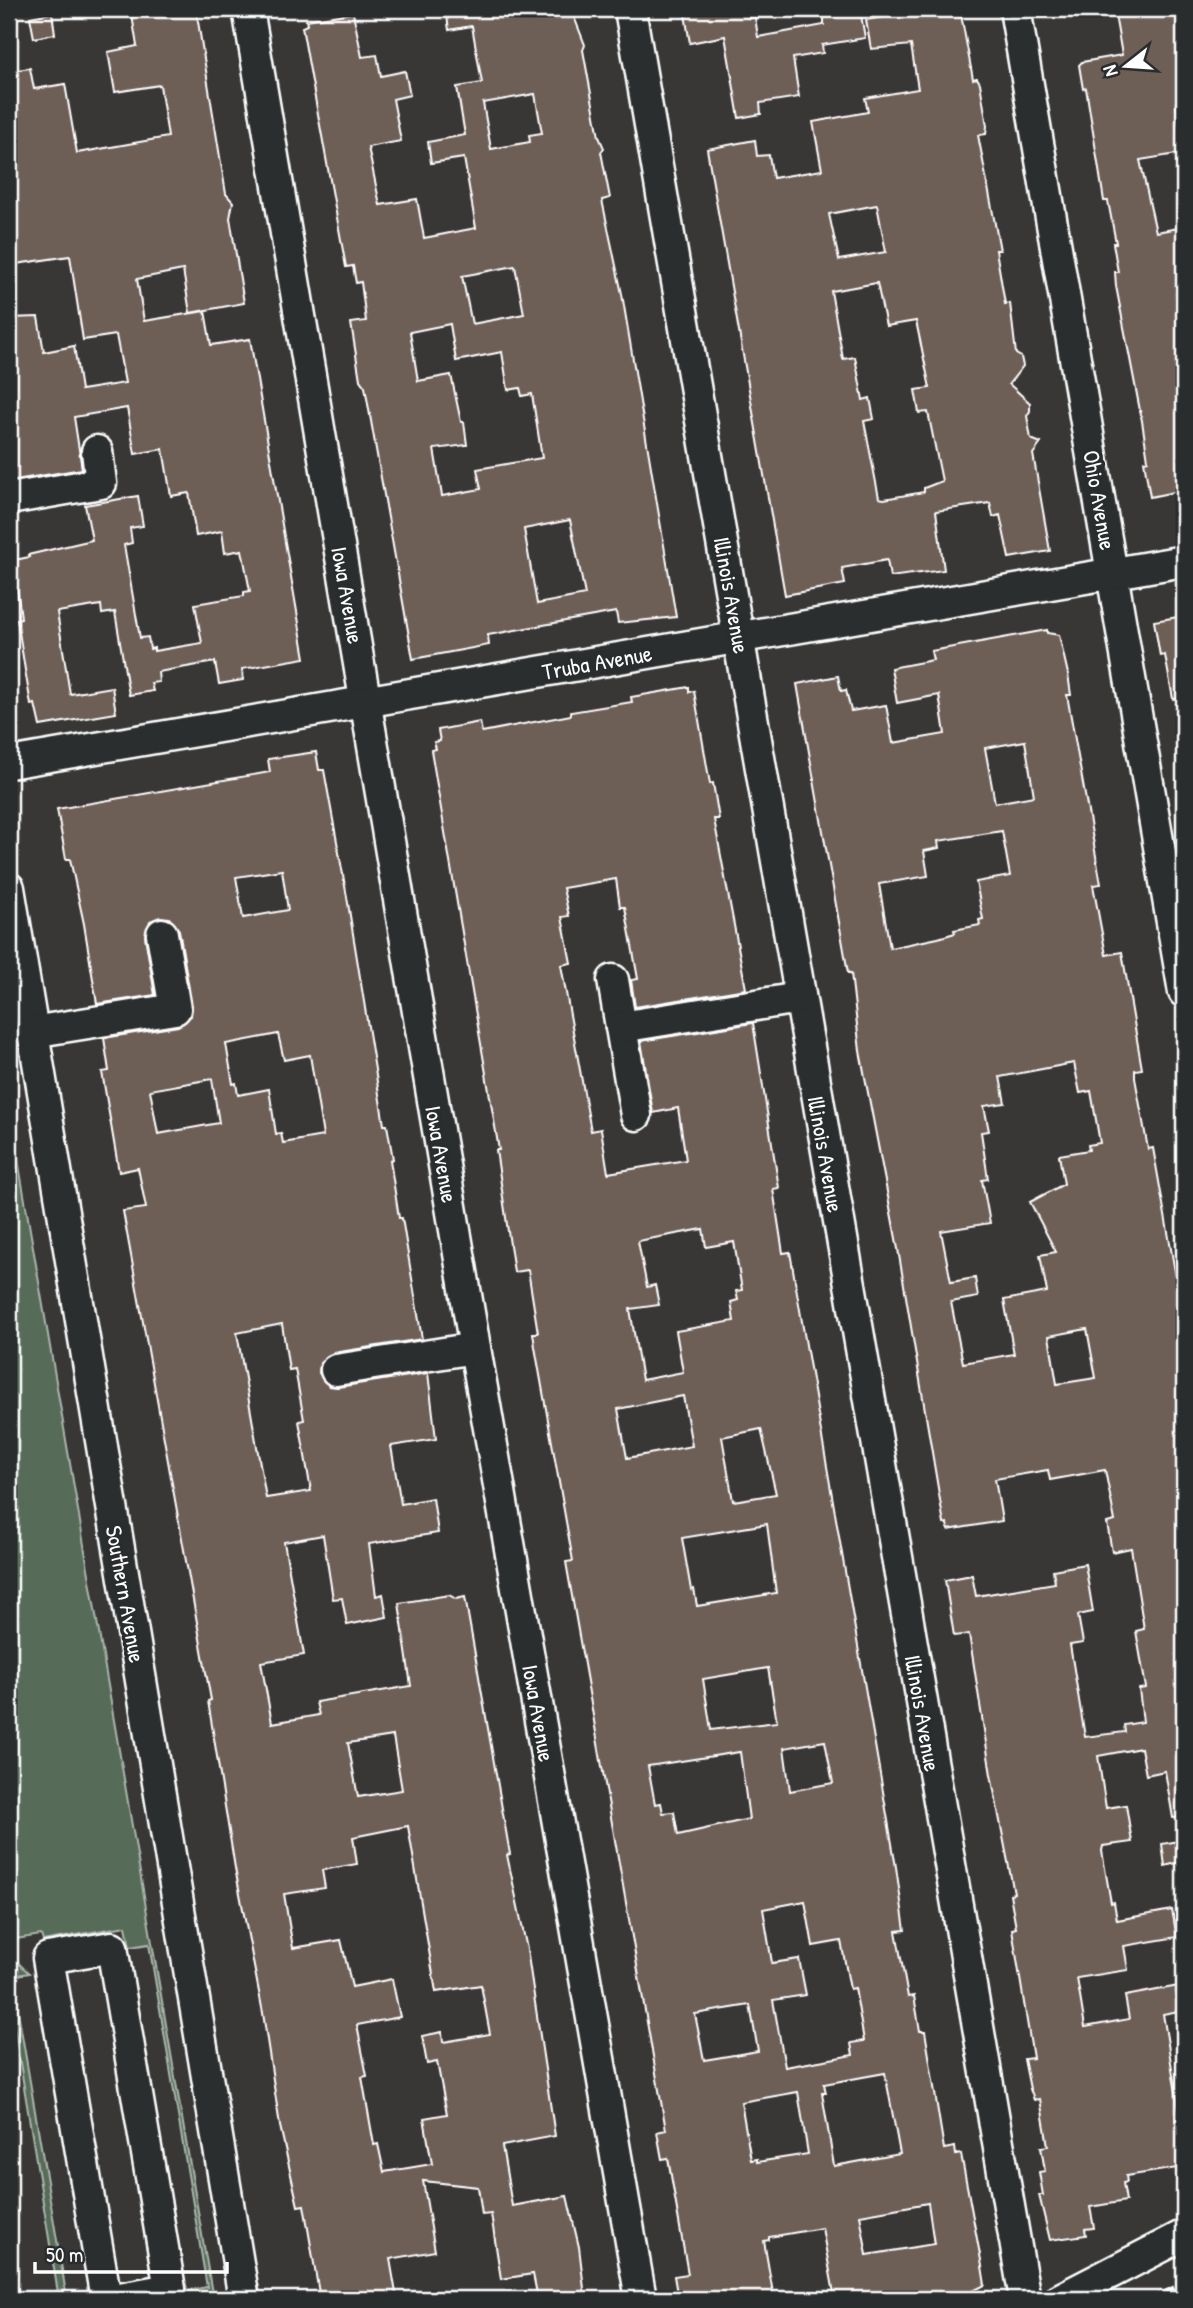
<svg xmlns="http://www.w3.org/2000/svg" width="1193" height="2308" viewBox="0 0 1193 2308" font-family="'Patrick Hand',sans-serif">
<rect width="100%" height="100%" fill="#383736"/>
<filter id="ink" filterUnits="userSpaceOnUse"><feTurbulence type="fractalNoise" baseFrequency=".0143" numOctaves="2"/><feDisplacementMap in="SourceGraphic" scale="14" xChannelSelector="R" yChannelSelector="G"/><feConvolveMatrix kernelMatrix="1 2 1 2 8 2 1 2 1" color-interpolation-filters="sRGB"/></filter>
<g filter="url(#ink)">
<g fill="#576c58" stroke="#abb6ac" stroke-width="2">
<polygon points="9,1107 213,2299 181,2299 180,2292 207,2287 149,1944 130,1947 126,1926 43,1941 41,1935 9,1940"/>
<polygon points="9,1947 14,1959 29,1973 12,1976 67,2299 59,2299 9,1996"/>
</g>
<g fill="#6e5e56" stroke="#fff" stroke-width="2" fill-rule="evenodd">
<polygon points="131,9 196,9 226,194 233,202 230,218 244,303 190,313 183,270 137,279 144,321 205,311 211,345 250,339 305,658 242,669 243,680 219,684 215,662 158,672 159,682 151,683 153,691 129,695 115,612 102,614 101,605 57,612 70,694 112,687 116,713 40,726 35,704 31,705 25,670 17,619 21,618 18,595 12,569 17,567 15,560 29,557 28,555 92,540 85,505 138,496 143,526 130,528 132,543 124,545 140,638 148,637 150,649 154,648 154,651 202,643 195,604 244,596 244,592 250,591 242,550 225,553 222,531 196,536 189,493 171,496 163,449 135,454 127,408 74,417 82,469 9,481 9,318 38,317 44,352 74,346 81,390 125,383 116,335 83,340 70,256 9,265 9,71 30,68 34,89 65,84 77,153 168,137 160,85 115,92 108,52 137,46"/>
<path d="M 446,9 L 571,9 L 585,45 L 583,50 L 599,137 L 604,148 L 601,152 L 610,198 L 602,200 L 622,294 L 676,617 L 618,623 L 616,612 L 488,635 L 489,645 L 413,659 L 365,387 L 360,380 L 351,323 L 366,321 L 361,282 L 356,283 L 353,266 L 346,267 L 302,27 L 307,25 L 306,20 L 353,13 L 362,57 L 377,55 L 381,76 L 405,71 L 410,95 L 393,99 L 401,141 L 368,147 L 380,205 L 417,199 L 424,238 L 476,228 L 464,158 L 431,163 L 428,142 L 465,135 L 457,87 L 482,83 L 472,26 L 449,30 ZM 535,94 L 542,133 L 529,135 L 530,142 L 491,149 L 483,103 ZM 515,266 L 524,314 L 472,324 L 462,276 ZM 450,324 L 456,361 L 502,352 L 508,390 L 520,388 L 522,396 L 532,394 L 542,458 L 477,469 L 481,489 L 442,496 L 434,449 L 467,445 L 464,422 L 461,422 L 451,375 L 418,381 L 410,332 ZM 570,520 L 585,595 L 537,604 L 524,529 Z"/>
<polygon points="684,9 748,9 750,18 755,17 758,37 824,25 824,9 860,9 865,38 822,45 823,53 793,58 799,97 760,103 761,114 739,118 725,36 690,43"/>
<path d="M 929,9 L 960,9 L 973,79 L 977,78 L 980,83 L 987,126 L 986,134 L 978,135 L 1000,250 L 996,250 L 1005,304 L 1010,303 L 1016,354 L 1021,357 L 1023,366 L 1009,384 L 1030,403 L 1030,411 L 1027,416 L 1031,439 L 1041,443 L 1033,454 L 1050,551 L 1009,558 L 1000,515 L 993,517 L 990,503 L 936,511 L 944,570 L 890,577 L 887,560 L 842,568 L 845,584 L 785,595 L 707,149 L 755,140 L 757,156 L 769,155 L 773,178 L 822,170 L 813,122 L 868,112 L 865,98 L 918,89 L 911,45 L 871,49 L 866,20 ZM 877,205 L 886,252 L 839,260 L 829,214 ZM 877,283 L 886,326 L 916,321 L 930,388 L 915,390 L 919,413 L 928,412 L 942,481 L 924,488 L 924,492 L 884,499 L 879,498 L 864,421 L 874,419 L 870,398 L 863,400 L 855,357 L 843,359 L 831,291 Z"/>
<polygon points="1114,9 1184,9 1184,102 1176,103 1183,153 1140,160 1156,232 1184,227 1184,292 1176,293 1184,339 1184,490 1150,497 1144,461 1148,460 1142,421 1116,286 1115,272 1118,272 1113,243 1116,243 1108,201 1104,201 1086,88 1083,89 1079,65 1082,62 1122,55"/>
<polygon points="52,13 55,34 34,38 30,17"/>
<polygon points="1184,616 1184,698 1173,699 1165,655 1160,656 1154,621"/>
<path d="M 1047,630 L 1047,633 L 1059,635 L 1068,674 L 1071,695 L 1067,695 L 1101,884 L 1093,885 L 1106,955 L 1122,952 L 1142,1069 L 1135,1070 L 1135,1078 L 1148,1149 L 1153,1148 L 1184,1322 L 1184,1817 L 1173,1818 L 1165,1771 L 1146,1775 L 1141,1748 L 1098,1756 L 1106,1808 L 1126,1805 L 1132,1842 L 1103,1846 L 1102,1851 L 1111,1903 L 1114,1902 L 1117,1920 L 1172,1910 L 1177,1937 L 1124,1946 L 1128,1970 L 1077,1978 L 1085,2027 L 1129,2019 L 1125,1996 L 1184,1985 L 1184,2010 L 1163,2014 L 1184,2141 L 1184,2167 L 1126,2176 L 1127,2182 L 1123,2183 L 1126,2201 L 1090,2207 L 1094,2228 L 1085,2229 L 1086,2235 L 1050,2240 L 1039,2195 L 1043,2195 L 1039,2172 L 1045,2171 L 1041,2147 L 1048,2146 L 1040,2099 L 1034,2100 L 1030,2089 L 1024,2059 L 1033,2058 L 1012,1929 L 1016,1928 L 1010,1894 L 1014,1893 L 991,1775 L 969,1634 L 954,1636 L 945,1580 L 972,1575 L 976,1596 L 1055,1583 L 1053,1570 L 1085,1564 L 1093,1612 L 1078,1615 L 1083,1643 L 1070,1645 L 1085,1737 L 1125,1732 L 1124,1725 L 1143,1722 L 1139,1689 L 1146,1688 L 1136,1631 L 1144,1629 L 1131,1548 L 1112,1552 L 1107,1523 L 1115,1521 L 1105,1470 L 1050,1480 L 1048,1470 L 995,1479 L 1002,1521 L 948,1530 L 947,1523 L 944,1524 L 898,1249 L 860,1051 L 851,973 L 848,973 L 797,684 L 838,676 L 841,691 L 846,690 L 851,711 L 886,705 L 893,743 L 945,734 L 939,695 L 897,703 L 891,668 L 933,660 L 931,651 ZM 1025,741 L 1034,796 L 995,803 L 985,748 ZM 1002,831 L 1010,876 L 976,882 L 983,919 L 979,920 L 980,925 L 954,930 L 955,933 L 938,938 L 890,948 L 879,884 L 928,876 L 924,851 L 939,848 L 938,841 ZM 1074,1063 L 1080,1093 L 1091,1091 L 1100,1143 L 1088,1145 L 1089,1150 L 1059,1155 L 1064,1184 L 1030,1202 L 1056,1252 L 1040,1255 L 1047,1292 L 1004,1300 L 1014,1354 L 963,1363 L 951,1302 L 978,1297 L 975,1278 L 951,1282 L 941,1231 L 990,1223 L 982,1180 L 988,1179 L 981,1132 L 989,1131 L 984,1106 L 1005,1103 L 1000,1077 ZM 1087,1329 L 1096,1378 L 1057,1384 L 1049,1336 Z"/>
<path d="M 689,687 L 689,692 L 694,691 L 710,784 L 713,783 L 719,819 L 714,819 L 746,989 L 635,1007 L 631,980 L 638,979 L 625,907 L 620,907 L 616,879 L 563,888 L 569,916 L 562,917 L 571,963 L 561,965 L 591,1131 L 601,1129 L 608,1173 L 686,1160 L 678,1108 L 653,1113 L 641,1041 L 753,1023 L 779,1188 L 773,1189 L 783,1253 L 790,1252 L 896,1867 L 905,1930 L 896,1931 L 908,1997 L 914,1996 L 920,2031 L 925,2031 L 944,2149 L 955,2147 L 956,2155 L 961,2154 L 981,2260 L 985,2285 L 957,2299 L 835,2299 L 822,2228 L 769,2237 L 769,2240 L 764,2241 L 774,2299 L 678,2299 L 674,2276 L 688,2274 L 668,2158 L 662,2159 L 657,2132 L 666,2130 L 566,1562 L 573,1561 L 535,1347 L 533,1333 L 538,1333 L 528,1270 L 514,1272 L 496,1150 L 499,1150 L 431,750 L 436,749 L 434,742 L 440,741 L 438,730 L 480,722 L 482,732 L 571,715 L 571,712 L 632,702 L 631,697 ZM 703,1229 L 706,1247 L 734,1242 L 742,1290 L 736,1291 L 738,1300 L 731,1302 L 734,1321 L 676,1331 L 683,1372 L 642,1380 L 630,1309 L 659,1305 L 655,1285 L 647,1287 L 638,1241 ZM 683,1396 L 692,1446 L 627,1458 L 618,1409 ZM 761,1429 L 776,1494 L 733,1501 L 722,1437 ZM 767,1524 L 776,1593 L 697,1606 L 694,1589 L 691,1590 L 682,1538 ZM 768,1668 L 777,1722 L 711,1730 L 703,1679 ZM 825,1741 L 833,1783 L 790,1791 L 784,1748 ZM 740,1752 L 749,1819 L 678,1835 L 674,1812 L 663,1813 L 661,1803 L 655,1804 L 648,1766 ZM 805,1901 L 813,1946 L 841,1941 L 850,1989 L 855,1988 L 864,2041 L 851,2043 L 853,2055 L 785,2067 L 773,2000 L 806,1995 L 799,1959 L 772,1963 L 763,1909 ZM 750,2005 L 758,2051 L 704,2060 L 695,2014 ZM 885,2073 L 900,2154 L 834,2166 L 822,2093 L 826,2093 L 824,2084 ZM 798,2092 L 808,2154 L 757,2162 L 757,2159 L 751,2160 L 741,2102 ZM 928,2203 L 934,2244 L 867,2255 L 860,2215 Z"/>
<path d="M 316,752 L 319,770 L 324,770 L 347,897 L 384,1125 L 387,1125 L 393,1159 L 390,1160 L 399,1218 L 402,1218 L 422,1339 L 333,1353 L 320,1363 L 319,1373 L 329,1386 L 338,1387 L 428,1373 L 436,1439 L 391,1446 L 401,1504 L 433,1498 L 438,1533 L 369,1544 L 376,1596 L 383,1594 L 387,1617 L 347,1625 L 342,1598 L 333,1599 L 323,1535 L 284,1542 L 304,1655 L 261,1662 L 272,1723 L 319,1715 L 316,1702 L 411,1686 L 399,1603 L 449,1595 L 456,1599 L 465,1597 L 510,1854 L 507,1855 L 527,1949 L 555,2136 L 502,2146 L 512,2206 L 567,2196 L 579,2247 L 585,2297 L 538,2299 L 533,2274 L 501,2279 L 491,2214 L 482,2215 L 478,2187 L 423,2181 L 435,2251 L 390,2259 L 397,2299 L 320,2299 L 304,2205 L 298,2206 L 280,2126 L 263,2013 L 235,1868 L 208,1701 L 211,1700 L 123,1211 L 146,1208 L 138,1168 L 119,1172 L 102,1072 L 109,1071 L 104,1038 L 178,1026 L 191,1016 L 192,1006 L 179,930 L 169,918 L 160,917 L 150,921 L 145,936 L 155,995 L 97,1004 L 84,924 L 70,859 L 66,859 L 57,809 L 270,772 L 268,759 ZM 282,870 L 288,910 L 243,918 L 236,877 ZM 278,1034 L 284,1060 L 310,1055 L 323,1136 L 283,1143 L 281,1133 L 276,1134 L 269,1089 L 238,1095 L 236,1083 L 233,1084 L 226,1044 ZM 212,1079 L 219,1123 L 158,1134 L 150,1090 ZM 282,1324 L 289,1370 L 295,1369 L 304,1420 L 299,1421 L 311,1491 L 266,1498 L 237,1333 ZM 393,1736 L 402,1790 L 358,1797 L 348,1743 ZM 408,1826 L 436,1992 L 481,1985 L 490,2034 L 443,2042 L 442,2032 L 422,2036 L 427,2064 L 437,2062 L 447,2114 L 424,2118 L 432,2164 L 384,2172 L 378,2144 L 374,2145 L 362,2077 L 367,2076 L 357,2025 L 400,2017 L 392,1979 L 352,1987 L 341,1940 L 293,1948 L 284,1894 L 325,1888 L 322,1870 L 357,1864 L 353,1837 Z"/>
<polygon points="1184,1840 1184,1861 1165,1866 1162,1844"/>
</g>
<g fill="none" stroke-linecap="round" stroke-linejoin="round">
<defs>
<g id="minor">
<polyline points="248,9 475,1348 641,2299"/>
<polyline points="630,9 1025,2299"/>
<polyline points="1015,9 1184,992"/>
<polyline points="9,499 101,483 97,451"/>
<polyline points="9,763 1184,561"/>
<polyline points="9,888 244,2299"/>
<polyline points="613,980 636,1115"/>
<polyline points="621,1027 799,998"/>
<polyline points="32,1032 175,1009 162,934"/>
<polyline points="336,1370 475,1348"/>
<polyline points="106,2299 48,1958 112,1947 170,2289 114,2299"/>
<polyline points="1060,2299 1184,2235"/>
</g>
</defs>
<use href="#minor" stroke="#fff" stroke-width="35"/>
<use href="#minor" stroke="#2a2d2e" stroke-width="30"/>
<polyline stroke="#fff" stroke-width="5" stroke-dasharray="10 5" stroke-linecap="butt" points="1152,2299 1184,2283"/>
</g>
</g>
<g text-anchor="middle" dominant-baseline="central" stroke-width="7" stroke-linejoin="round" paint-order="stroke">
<g font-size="23" fill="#fff" stroke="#2a2d2e">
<text transform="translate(1100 500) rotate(80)">Ohio Avenue</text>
<text transform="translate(348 595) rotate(80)">Iowa Avenue</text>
<text transform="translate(732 595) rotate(80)">Illinois Avenue</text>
<text transform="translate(597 662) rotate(-10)">Truba Avenue</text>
<text transform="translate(442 1154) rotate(80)">Iowa Avenue</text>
<text transform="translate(826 1154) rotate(80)">Illinois Avenue</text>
<text transform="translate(126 1594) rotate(80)">Southern Avenue</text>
<text transform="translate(539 1713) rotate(80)">Iowa Avenue</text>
<text transform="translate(923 1713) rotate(80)">Illinois Avenue</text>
</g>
</g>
<rect width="1193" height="2308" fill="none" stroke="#2a2d2e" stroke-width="35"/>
<rect x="18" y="18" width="1158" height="2273" fill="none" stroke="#fff" stroke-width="2.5" filter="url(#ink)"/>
<g transform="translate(1126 66) rotate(253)" stroke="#2a2d2e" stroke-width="5" paint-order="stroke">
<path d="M0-5L12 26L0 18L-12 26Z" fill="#ffffff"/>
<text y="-10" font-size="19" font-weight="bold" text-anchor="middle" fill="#ffffff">N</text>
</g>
<path d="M35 2262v10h192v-10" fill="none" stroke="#ffffff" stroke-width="3.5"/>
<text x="46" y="2262" font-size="21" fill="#ffffff" stroke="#2a2d2e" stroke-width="5" paint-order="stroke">50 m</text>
</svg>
